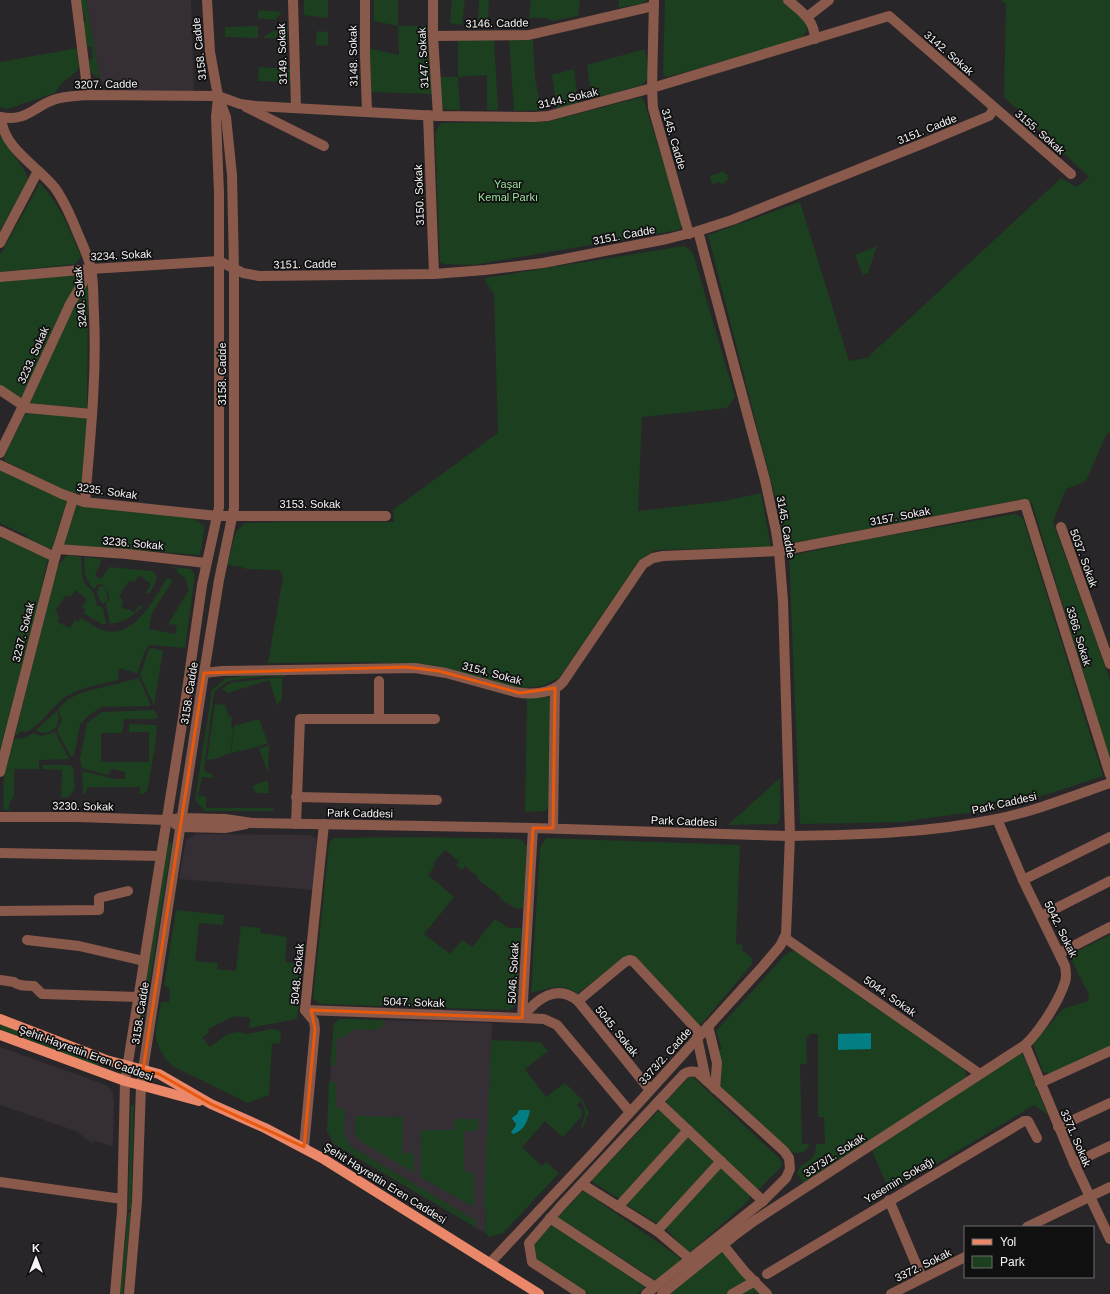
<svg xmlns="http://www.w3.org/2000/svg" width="1110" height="1294" viewBox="0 0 1110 1294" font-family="Helvetica,sans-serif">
<rect width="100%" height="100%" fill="#292629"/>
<g fill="#362e35">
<polygon points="86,0 191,0 194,91 112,91 100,79"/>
<polygon points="196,834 310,835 316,838 317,843 314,890 179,879 186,840"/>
<polygon points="340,1019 492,1023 485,1233 334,1144 327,1131 334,1023"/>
<polygon points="0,1047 106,1085 110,1088 113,1094 114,1102 113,1147 94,1140 93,1144 76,1131 0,1105"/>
</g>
<g fill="#1c3f1f" fill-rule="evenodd">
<path d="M 79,0 L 86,0 L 100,79 C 92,74 88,70 86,60 L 93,59 L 91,46 L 84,48 L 81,23 L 86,21 Z"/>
<polygon points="304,0 328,0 328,18 304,15"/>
<polygon points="374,0 398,0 398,26 428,26 432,94 370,92 368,48 399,55 398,26 374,21"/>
<polygon points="452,0 465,0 462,25 450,23"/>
<polygon points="479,0 489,0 488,19 484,24 478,24"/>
<path d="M 531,0 L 580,0 L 578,16 L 552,21 C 546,16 537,18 529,18 Z"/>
<polygon points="619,0 647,0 643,3 619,8"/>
<polygon points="665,0 783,0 806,23 807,31 802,37 789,42 668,77 663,75"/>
<polygon points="1002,0 1110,0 1110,432 1106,435 1086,481 1066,489 1053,522 1110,680 1110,761 1032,503 1025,499 787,544 708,235 800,202 849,361 867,358 1061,178 1077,187 1089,177 1004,97 1006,4 1003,2"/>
<polygon points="258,10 282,12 275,20 258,18"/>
<polygon points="258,26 258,38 225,37 225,27"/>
<polygon points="288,26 288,39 263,38 269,33"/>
<polygon points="317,31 328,32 328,46 316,45"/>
<polygon points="509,38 533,40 535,77 541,110 514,111"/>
<polygon points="458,39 494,39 498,110 487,110 487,75 458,77 460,110 443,109 439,77 458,77"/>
<polygon points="78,48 79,65 78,70 62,83 55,93 7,109 0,107 0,62"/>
<path d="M 645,49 C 646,60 652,78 642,85 L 592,99 L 587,65 Z"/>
<polygon points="259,67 290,69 291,82 258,81"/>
<polygon points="574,69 578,103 557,109 552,75"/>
<polygon points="638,98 642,98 645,104 682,223 682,226 679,230 473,265 444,264 440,262 435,134 438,127 442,123 546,122"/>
<polygon points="0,135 26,173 28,180 0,231"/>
<polygon points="724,171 725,174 727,174 729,179 726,180 725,183 721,184 720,182 712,184 710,176"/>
<path d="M 40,183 C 61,206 69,228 81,256 L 76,264 L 0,272 L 0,255 Z"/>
<polygon points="684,246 691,250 694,257 735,397 727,408 642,417 638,511 724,501 761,493 771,547 655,550 638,562 559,678 542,686 524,688 508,687 431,665 365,662 268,663 283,576 280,570 247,569 238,566 227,565 236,532 245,523 280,522 394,522 393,510 498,433 494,294 486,283 485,278"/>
<polygon points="877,246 868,273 863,275 855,255"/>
<polygon points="85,272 88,280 87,408 32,404 29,401 20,400 0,387 0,282"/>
<polygon points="27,413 87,418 82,490 77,494 64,490 5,461 4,457 25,414"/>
<polygon points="0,467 67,501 52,548 49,549 26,539 27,536 0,523"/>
<polygon points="77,504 190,517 205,526 200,555 66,545 64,543"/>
<path d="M 1015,514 L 1023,518 L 1103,776 C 1063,789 1023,804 980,811 C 955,816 930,816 905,822 L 800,824 L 789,556 L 868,539 Z"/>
<polygon points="0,535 48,557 37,611 0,759"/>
<path d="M 68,555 L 81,557 L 82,575 L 84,582 L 93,592 L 97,605 L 103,608 L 106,624 L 102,624 L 83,613 L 85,609 L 82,607 L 87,599 L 75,590 L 71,597 L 68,595 L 67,597 L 65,596 L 55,611 L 58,613 L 57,615 L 60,617 L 57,622 L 70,628 L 75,620 L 78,622 L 81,618 C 88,622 95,627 102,630 C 133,641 155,598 167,578 L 173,580 L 152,613 L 149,629 L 175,634 L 177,625 L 168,624 L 189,590 L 185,578 L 177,572 L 177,569 L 173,568 L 172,567 L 191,569 L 195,575 L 185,648 L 150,645 L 146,649 L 137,673 L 119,668 L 118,680 C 99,685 80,687 64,698 C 50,709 41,726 24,733 L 24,731 L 18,732 L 18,735 L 15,735 L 58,565 Z"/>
<path d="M 85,557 L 102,559 L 95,576 L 101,579 L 109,567 L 152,571 L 156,574 L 157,578 L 150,594 L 146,592 L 151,584 L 139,575 L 135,582 L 132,580 L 131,582 L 129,581 L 119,596 L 122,598 L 121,600 L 124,602 L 121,607 L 126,610 L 127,608 L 134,613 L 139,605 L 142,607 C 135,615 121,625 110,623 L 106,605 L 110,597 L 104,586 L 101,584 L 97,585 L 94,589 C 84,577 84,573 85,557 Z"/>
<path d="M 100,586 L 103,586 C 106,590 108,595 107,601 L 103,604 C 98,600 95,591 100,586 Z"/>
<polygon points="152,648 163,651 154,705 140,675 149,649"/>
<polygon points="266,674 285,674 285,677 266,676 228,681 214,692 204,769 206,772 213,775 212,778 202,777 198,796 206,797 206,808 273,808 273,811 205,811 195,800 212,690 226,678"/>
<polygon points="139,678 151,706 101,707 88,716 80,725 74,756 71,757 57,731 62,720 58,709 67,700 80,693"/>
<polygon points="272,678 282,678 282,700 279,702 278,707 269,680 228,693 222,689 230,683"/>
<polygon points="524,697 548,697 551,700 550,798 548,808 545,811 525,812 527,701"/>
<polygon points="215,704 225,705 229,717 232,717 231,723 233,732 230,753 215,759 207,760"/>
<polygon points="154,710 158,717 155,719 124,719 122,733 101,733 101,762 149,762 149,732 129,732 129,724 157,725 155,747 147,791 143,794 140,794 140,787 87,787 86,794 83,793 82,771 115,779 125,779 125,772 112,769 107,775 82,768 80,759 87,723 102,712"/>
<path d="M 57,711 L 59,716 L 57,726 C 51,732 44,736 36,730 Z"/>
<polygon points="259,719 268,743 257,747 231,753 234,726"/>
<polygon points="55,732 69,759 39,760 39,769 14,769 14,797 9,803 9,810 3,810 4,770 14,739 24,738 34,733 41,736"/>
<polygon points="269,745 268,773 259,749"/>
<polygon points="43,765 70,765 73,768 75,788 69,797 61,798 62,770 42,769"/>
<polygon points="780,778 780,820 777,824 728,825"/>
<polygon points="268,780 269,793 256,793 252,786"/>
<polygon points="414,837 520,839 527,846 523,908 515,908 499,898 500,896 477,879 478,877 465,866 462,870 456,865 459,861 445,850 433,864 435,866 428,875 454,897 424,934 450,954 462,940 472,947 495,919 509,928 522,928 517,1004 509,1010 320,1004 313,998 329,844 333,838"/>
<path d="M 546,838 L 740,845 L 736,944 L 743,945 L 742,950 L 752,958 L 752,964 L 700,1026 L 639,960 L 632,957 L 625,957 L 577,994 C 564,982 547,989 531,993 L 540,848 Z"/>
<polygon points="168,842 172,843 141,1037 138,1038 137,1036"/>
<path d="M 176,910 L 224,915 L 223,925 L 199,923 L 195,961 L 218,963 L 217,969 L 236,971 L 241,926 L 261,928 L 260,933 L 287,937 L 285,962 L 300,964 L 299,977 L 302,978 L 297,1019 L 249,1028 L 250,1018 L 235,1016 L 208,1029 L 209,1033 L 202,1037 L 210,1047 L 226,1035 L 232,1033 L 239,1032 L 247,1034 L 272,1029 L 279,1030 L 281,1035 L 280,1043 L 272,1044 L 269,1095 L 248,1103 L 174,1067 C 165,1061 158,1048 156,1037 C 155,1030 160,1010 161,1002 L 169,1002 L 170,994 L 169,987 L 164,986 Z"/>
<path d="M 1110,935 L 1110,1047 L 1052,1074 L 1043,1072 L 1033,1044 L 1063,1009 L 1088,1001 C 1090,996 1089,993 1086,989 L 1069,955 Z"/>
<path d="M 793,951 L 801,951 L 965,1068 L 966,1077 L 805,1185 L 797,1173 C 801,1159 816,1165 816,1144 L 825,1144 L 824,1117 L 819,1117 L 818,1115 L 818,1034 L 809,1034 L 809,1037 L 806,1037 L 807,1064 L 800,1064 L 802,1144 L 809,1144 C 807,1155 796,1154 788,1151 L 718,1084 L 717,1051 L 722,1049 L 716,1031 L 785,955 Z"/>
<path d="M 340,1019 L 383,1020 L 383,1026 C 378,1032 365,1029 358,1029 C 347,1030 350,1038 337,1038 L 335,1065 L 330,1066 L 334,1023 Z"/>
<polygon points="0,1024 12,1028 99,1064 98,1066 0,1029"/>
<path d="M 491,1040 L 540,1042 L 548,1051 L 525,1069 L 546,1097 L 565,1083 L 582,1100 L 589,1112 L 582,1129 L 581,1125 C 586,1117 587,1109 580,1101 L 577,1105 L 582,1111 L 581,1117 L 563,1137 L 545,1121 L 522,1147 L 542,1166 L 546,1162 L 559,1173 L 503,1233 L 490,1237 L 485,1233 L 486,1209 L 484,1208 ZM 519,1110 L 530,1110 L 526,1124 L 514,1129 L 516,1124 L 512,1120 L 513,1117 L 517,1114 Z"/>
<polygon points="1018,1052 1022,1053 1048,1115 1034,1105 890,1192 872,1151"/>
<polygon points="691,1075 780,1159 782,1163 782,1166 758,1190 667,1104 667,1100"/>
<polygon points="329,1081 334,1082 336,1084 336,1108 342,1108 345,1110 344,1135 350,1146 475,1220 476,1223 475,1227 334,1144 327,1131"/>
<polygon points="131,1105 134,1106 131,1209 128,1209"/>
<polygon points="659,1110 684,1131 621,1200 591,1181"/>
<polygon points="356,1116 403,1117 402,1153 411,1153 414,1155 414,1173 359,1140 355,1134"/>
<polygon points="455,1119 478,1119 478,1131 464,1131 464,1171 473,1172 474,1176 474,1203 472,1206 420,1177 421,1130 454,1130"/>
<polygon points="688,1136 715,1159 715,1162 659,1223 656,1223 625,1204"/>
<polygon points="722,1166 751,1193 749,1200 691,1252 688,1252 667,1230 667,1226"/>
<polygon points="582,1192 585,1192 679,1257 680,1261 658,1280 655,1280 559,1218 559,1216"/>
<polygon points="128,1213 131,1213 123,1294 120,1294"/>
<polygon points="551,1225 554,1225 646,1286 637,1294 589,1294 534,1259 533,1245"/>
<polygon points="729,1243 748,1271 774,1294 757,1294 754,1291 753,1294 749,1293 747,1294 669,1294"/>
</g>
<g fill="#027e84">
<polygon points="871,1033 871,1049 838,1050 838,1034"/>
<path d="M 519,1110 L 530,1110 C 528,1121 524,1131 513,1134 L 511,1132 L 515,1127 L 516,1124 L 512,1119 L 512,1118 L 517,1114 Z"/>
</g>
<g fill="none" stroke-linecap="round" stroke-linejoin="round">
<g stroke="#89594b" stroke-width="10">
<polyline points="76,0 88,95"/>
<polyline points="293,0 296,108"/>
<polyline points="365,0 365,56 367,111"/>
<polyline points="433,0 433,36 438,116"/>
<polyline points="654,0 652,88 653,108 689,234"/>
<path d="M 788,0 C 802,12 814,19 815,39"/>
<polyline points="807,17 829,0"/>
<polyline points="433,36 529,35 654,6"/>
<polyline points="246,107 324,146"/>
<polyline points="428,115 434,274"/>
<path d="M 0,117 C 26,122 32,108 53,100 C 64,96 76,96 88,95 L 218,96 L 240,104 L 256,106 L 438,116 L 534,117 L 548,116 L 652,88 L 889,16 L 1071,174"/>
<path d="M 1,117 C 3,149 38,166 55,188 C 65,202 72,219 78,234 C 83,245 88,257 91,268 C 94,283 93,299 94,314 C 97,377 90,439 85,502"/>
<polyline points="0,243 38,171"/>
<polyline points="0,277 91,269 219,261 243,273 259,276 434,274 485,270 543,263 667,239 698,231 732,220 929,141 989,116 992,112 993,107"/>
<polyline points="0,390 27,408 92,414"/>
<polyline points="0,453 23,406 70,304 91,269"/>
<polyline points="0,465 62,494 84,502 217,516 386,516"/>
<polyline points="1061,527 1110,664"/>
<polyline points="0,531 55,557"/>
<polyline points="57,549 127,554 206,563"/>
<path d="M 204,673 L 222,671 L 415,668 L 446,673 L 515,692 C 530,695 552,694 563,682 L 643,564 L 653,558 L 663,556 L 779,551 L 1025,504 L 1110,775"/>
<polyline points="379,681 379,719"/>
<polyline points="0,772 55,557 73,499"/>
<polyline points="296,797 437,800"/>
<path d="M 0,817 L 78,817 L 166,820 L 182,818 L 225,819 L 252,823 L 533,828 L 790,836 C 859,835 929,833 997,819 C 1035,811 1073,796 1110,783"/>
<polyline points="175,824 180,827 225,828 246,824"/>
<polyline points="296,824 300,719 435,719"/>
<polyline points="533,828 522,1018 544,1019 557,1025 630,1112"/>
<polyline points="553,828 555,688"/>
<polyline points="0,853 161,856"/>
<polyline points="1023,880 1110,837"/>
<polyline points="0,911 99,910 99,898 128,891"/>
<polyline points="1041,916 1110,881"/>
<polyline points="785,938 980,1074"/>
<polyline points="27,940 79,946 144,961"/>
<polyline points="1060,953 1110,927"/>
<path d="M 0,980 L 14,982 C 19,987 28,985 34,986 L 42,994 L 138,997"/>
<polyline points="578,1001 625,962 630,960 633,961 701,1034"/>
<path d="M 305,1010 L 522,1018 C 536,999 557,983 578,1001 L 650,1090"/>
<polyline points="708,1026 717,1063 715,1089"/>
<polyline points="697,1037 706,1080"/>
<polyline points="1025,1045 1074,1163 1110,1239"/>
<polyline points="1040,1083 1110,1051"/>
<polyline points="658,1102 763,1201"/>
<polyline points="1058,1127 1110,1103"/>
<polyline points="304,1147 315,1029 314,1021 305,1010 324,824"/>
<polyline points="1074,1163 1110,1146"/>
<polyline points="0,1182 122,1199"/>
<polyline points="582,1184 657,1231 690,1259"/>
<polyline points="889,1200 922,1278"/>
<polyline points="618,1207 688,1130"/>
<polyline points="550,1218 655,1287"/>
<polyline points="1027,1227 1110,1187"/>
<polyline points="657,1231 721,1161"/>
<polyline points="723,1245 745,1272 767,1294"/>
<polyline points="490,1263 595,1151 763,966 780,946 786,934 790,836 783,601 779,551 776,531 765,480 698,231"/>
<polyline points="767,1274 1024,1121 1028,1121 1037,1138"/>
<polyline points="115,1294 122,1211 125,1081 183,718 202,585 219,507 219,193 216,117 218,98"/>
<polyline points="129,1294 137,1201 141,1086 143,1070 204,673 219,580 234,508 234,269 232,175 226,117 218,96 210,52 207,0"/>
<path d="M 581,1294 L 532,1262 L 529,1243 L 560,1207 L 684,1074 C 688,1071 692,1071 697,1072 L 784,1151 L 789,1158 L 790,1169 L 786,1178 L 763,1201 L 646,1294"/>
<path d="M 662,1294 L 735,1235 L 754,1221 L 1025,1045 C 1040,1031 1059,1001 1065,982 C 1067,976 1066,971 1065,966 L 1023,880 L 997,819"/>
<polyline points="732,1294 755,1281"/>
<polyline points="891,1294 965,1257"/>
</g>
<g stroke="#eb886a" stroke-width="10">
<polyline points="0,1019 106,1060 159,1074 211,1104 265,1128 322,1158 539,1294"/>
<polyline points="0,1035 125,1081 199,1101"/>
</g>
</g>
<path fill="none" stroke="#e8590c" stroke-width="3" stroke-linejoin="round" d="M 406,667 L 439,671 L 520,693 L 555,688 L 553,828 L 533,828 L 522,1018 L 311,1010 L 315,1029 L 304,1147 L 211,1104 L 159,1074 L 143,1070 L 204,673 Z"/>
<g text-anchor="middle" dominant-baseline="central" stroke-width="3.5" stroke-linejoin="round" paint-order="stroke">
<g font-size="11" fill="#f5f3f5" stroke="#111011">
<text transform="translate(497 23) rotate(-1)">3146. Cadde</text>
<text transform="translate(199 49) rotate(-96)">3158. Cadde</text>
<text transform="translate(949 53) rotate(41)">3142. Sokak</text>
<text transform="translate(282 54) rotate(-92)">3149. Sokak</text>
<text transform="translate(353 56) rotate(-91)">3148. Sokak</text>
<text transform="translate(423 58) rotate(-93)">3147. Sokak</text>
<text transform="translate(106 84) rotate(-1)">3207. Cadde</text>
<text transform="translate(568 98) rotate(-13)">3144. Sokak</text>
<text transform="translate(927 129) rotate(-22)">3151. Cadde</text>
<text transform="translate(1040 132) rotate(41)">3155. Sokak</text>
<text transform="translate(674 139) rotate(74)">3145. Cadde</text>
<text transform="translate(419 195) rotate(-92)">3150. Sokak</text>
<text transform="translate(624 235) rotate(-11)">3151. Cadde</text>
<text transform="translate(121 255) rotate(-3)">3234. Sokak</text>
<text transform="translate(305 264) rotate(-1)">3151. Cadde</text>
<text transform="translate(80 297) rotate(-95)">3240. Sokak</text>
<text transform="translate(33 355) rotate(-66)">3233. Sokak</text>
<text transform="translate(222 374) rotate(-90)">3158. Cadde</text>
<text transform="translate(107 491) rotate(8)">3235. Sokak</text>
<text x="310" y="504">3153. Sokak</text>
<text transform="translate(900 516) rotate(-11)">3157. Sokak</text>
<text transform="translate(786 527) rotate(80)">3145. Cadde</text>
<text transform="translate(133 543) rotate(5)">3236. Sokak</text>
<text transform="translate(1084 558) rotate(70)">5037. Sokak</text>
<text transform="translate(23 632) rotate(-76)">3237. Sokak</text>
<text transform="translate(1079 636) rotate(73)">3366. Sokak</text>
<text transform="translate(492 673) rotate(15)">3154. Sokak</text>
<text transform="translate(189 693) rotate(-81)">3158. Cadde</text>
<text transform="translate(1004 803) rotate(-13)">Park Caddesi</text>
<text transform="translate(83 806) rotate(1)">3230. Sokak</text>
<text transform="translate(360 813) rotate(1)">Park Caddesi</text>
<text transform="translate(684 821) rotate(2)">Park Caddesi</text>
<text transform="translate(1061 929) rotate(64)">5042. Sokak</text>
<text transform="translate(513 973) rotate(-87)">5046. Sokak</text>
<text transform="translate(297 974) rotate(-85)">5048. Sokak</text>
<text transform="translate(890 996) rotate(35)">5044. Sokak</text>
<text transform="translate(414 1002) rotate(2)">5047. Sokak</text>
<text transform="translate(140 1013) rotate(-81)">3158. Cadde</text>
<text transform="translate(617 1031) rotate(51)">5045. Sokak</text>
<text transform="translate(86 1053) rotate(20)">Şehit Hayrettin Eren Caddesi</text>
<text transform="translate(665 1056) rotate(-48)">3373/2. Cadde</text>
<text transform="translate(1076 1138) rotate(67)">3371. Sokak</text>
<text transform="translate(834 1155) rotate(-33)">3373/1. Sokak</text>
<text transform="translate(899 1180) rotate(-31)">Yasemin Sokağı</text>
<text transform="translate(385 1183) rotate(32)">Şehit Hayrettin Eren Caddesi</text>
<text transform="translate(923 1265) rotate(-26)">3372. Sokak</text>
</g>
<g font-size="11" fill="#9ae39d" stroke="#111011">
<text x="508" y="184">Yaşar<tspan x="508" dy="13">Kemal Parkı</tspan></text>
</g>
</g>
<rect x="964" y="1226" width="130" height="52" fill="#111011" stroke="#6c6b6c"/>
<rect x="972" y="1239" width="20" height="6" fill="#eb886a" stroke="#6c6b6c"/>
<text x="1000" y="1246" font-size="12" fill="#f5f3f5">Yol</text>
<rect x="972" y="1256" width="20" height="12" fill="#1c3f1f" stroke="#6c6b6c"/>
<text x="1000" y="1266" font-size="12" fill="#f5f3f5">Park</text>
<g transform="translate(36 1258)" stroke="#111011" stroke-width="3" paint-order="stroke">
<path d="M0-3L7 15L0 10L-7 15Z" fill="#f5f3f5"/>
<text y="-6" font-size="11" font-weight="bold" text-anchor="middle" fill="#f5f3f5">K</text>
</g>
</svg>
